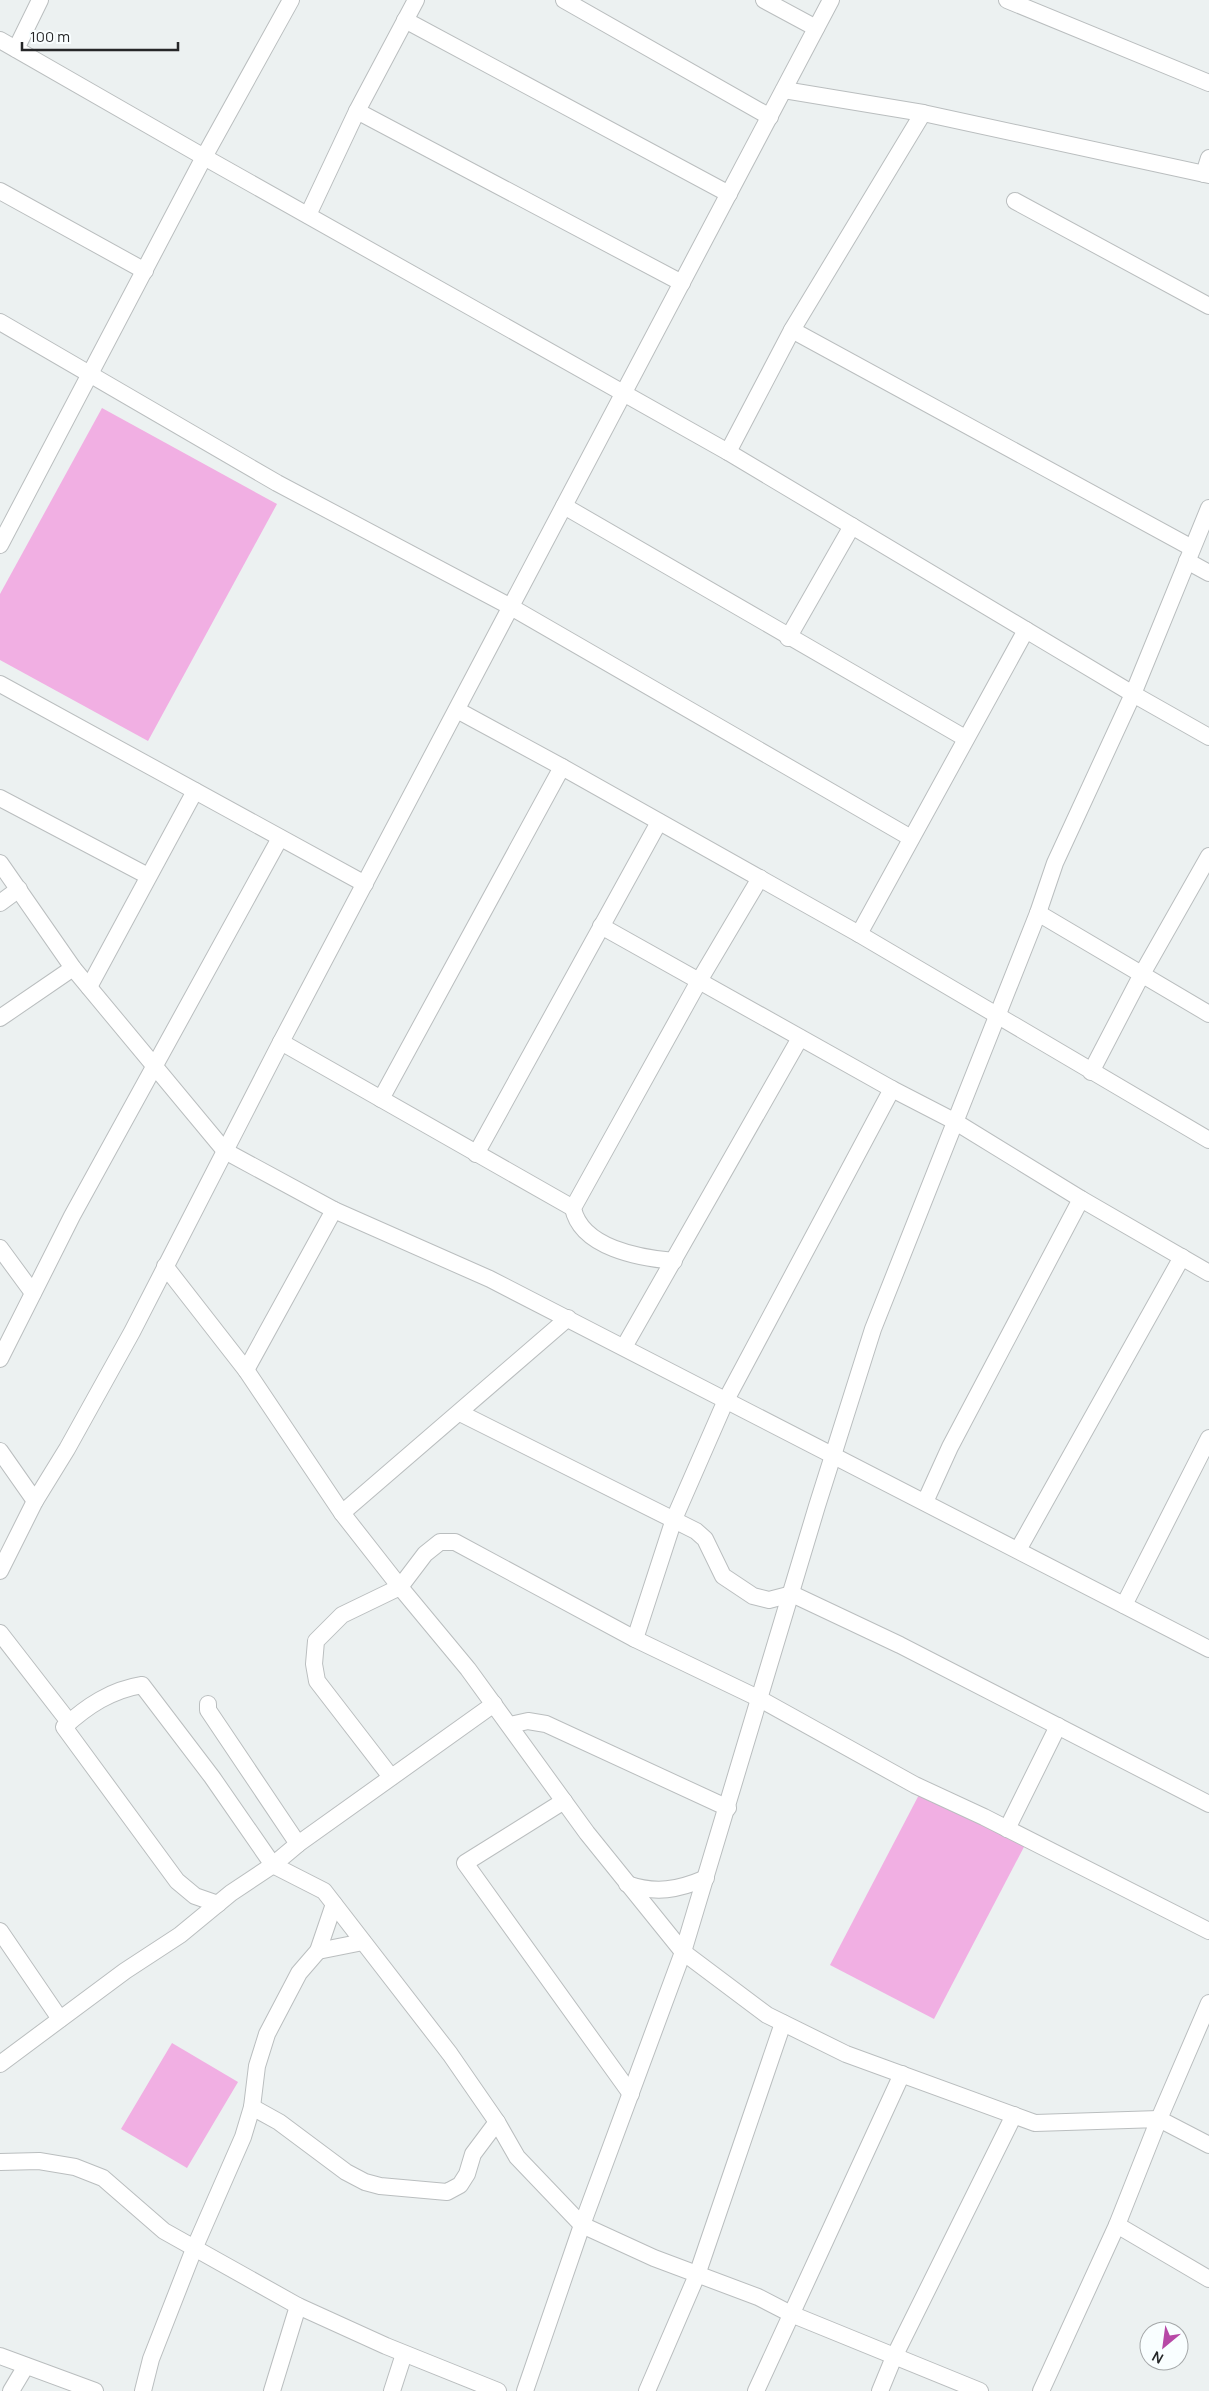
<svg xmlns="http://www.w3.org/2000/svg" width="1209" height="2391" viewBox="0 0 1209 2391" font-family="Manrope,sans-serif">
<rect width="100%" height="100%" fill="#ecf1f1"/>
<g fill="#f1afe3">
<polygon points="102,408 277,504 148,741 0,660 0,594"/>
<polygon points="922,1789 1026,1843 934,2019 830,1965"/>
<polygon points="172,2043 238,2082 187,2168 121,2129"/>
</g>
<g fill="none" stroke-linecap="round" stroke-linejoin="round">
<defs>
<g id="minor">
<polyline points="564,0 770,117"/>
<polyline points="764,0 816,28"/>
<polyline points="1007,0 1209,83"/>
<polyline points="405,20 729,194"/>
<polyline points="0,40 204,157 728,452 1133,694 1209,737"/>
<polyline points="16,49 40,0"/>
<polyline points="784,90 923,113 1209,175"/>
<polyline points="357,111 682,283"/>
<polyline points="1204,174 1209,158"/>
<polyline points="0,191 145,271"/>
<polyline points="1015,201 1209,306"/>
<polyline points="308,215 357,111 416,0"/>
<polyline points="0,322 277,483 511,607 911,838"/>
<polyline points="792,330 1192,548"/>
<polyline points="728,452 792,330 923,113"/>
<polyline points="564,506 965,738"/>
<polyline points="0,545 204,157 291,0"/>
<polyline points="1187,561 1209,573"/>
<polyline points="788,638 852,526"/>
<polyline points="0,684 365,884"/>
<polyline points="457,710 562,767 859,934 1209,1140"/>
<polyline points="0,798 148,876"/>
<polyline points="0,863 73,968 225,1151 334,1210 490,1279 1209,1649"/>
<polyline points="0,903 19,889"/>
<polyline points="1038,913 1209,1014"/>
<polyline points="601,926 892,1089 954,1121 1081,1199 1209,1273"/>
<polyline points="859,934 1026,630"/>
<polyline points="89,987 195,791"/>
<polyline points="0,1018 73,968"/>
<polyline points="281,1042 573,1208"/>
<polyline points="1091,1072 1142,974 1209,856"/>
<polyline points="381,1099 562,767"/>
<polyline points="476,1154 659,822"/>
<polyline points="0,1248 33,1293"/>
<path d="M 674,1261 C 640,1258 581,1248 573,1208 L 699,981 L 760,878"/>
<polyline points="165,1266 246,1370 342,1513 400,1587 468,1669 587,1833 683,1952 767,2015 846,2054 1035,2123 1159,2119 1117,2225 1041,2391"/>
<polyline points="624,1347 800,1038"/>
<polyline points="0,1359 72,1216 280,838"/>
<polyline points="246,1370 334,1210"/>
<polyline points="460,1413 696,1531 705,1539 723,1576 753,1596 769,1600 792,1594 900,1645 1209,1804"/>
<polyline points="0,1451 35,1501 67,1449 132,1332 281,1042 831,0"/>
<polyline points="925,1502 950,1447 1081,1199"/>
<polyline points="342,1513 568,1318"/>
<polyline points="1018,1550 1182,1257"/>
<polyline points="0,1571 35,1501"/>
<polyline points="1124,1605 1209,1438"/>
<polyline points="0,1633 69,1722"/>
<polyline points="635,1639 674,1519 726,1400 892,1089"/>
<polyline points="208,1704 208,1710 298,1844"/>
<polyline points="510,1725 528,1721 546,1724 728,1808"/>
<polyline points="391,1777 317,1681 314,1664 316,1641 342,1615 400,1587 425,1554 440,1542 455,1542 635,1639 760,1699 915,1785 984,1817 1209,1931"/>
<polyline points="564,1801 465,1863 631,2094"/>
<polyline points="1007,1829 1058,1726"/>
<path d="M 627,1884 C 656,1894 678,1890 706,1878"/>
<path d="M 218,1904 L 195,1896 L 177,1881 L 64,1727 C 87,1706 111,1690 142,1685 L 212,1777 L 273,1865 L 324,1891 L 450,2054 L 497,2122 L 517,2157 L 582,2225 L 654,2258 L 758,2297 L 791,2314 L 980,2391"/>
<polyline points="0,1931 60,2019"/>
<polyline points="318,1951 363,1942"/>
<polyline points="1209,2003 1159,2119 1209,2145"/>
<polyline points="0,2064 125,1971 180,1935 231,1893 273,1865 298,1844 494,1704"/>
<polyline points="252,2107 279,2122 346,2172 365,2182 380,2186 447,2192 460,2185 467,2174 473,2154 497,2122"/>
<polyline points="0,2162 39,2161 75,2167 103,2178 164,2231 298,2306 386,2346 498,2391"/>
<polyline points="1117,2225 1209,2279"/>
<polyline points="0,2356 95,2391"/>
<polyline points="11,2391 26,2366"/>
<polyline points="143,2391 151,2359 194,2249 243,2137 252,2107 257,2066 267,2034 299,1973 318,1951 334,1904"/>
<polyline points="272,2391 298,2306"/>
<polyline points="392,2391 404,2354"/>
<polyline points="525,2391 582,2225 683,1952 817,1506 873,1329 1038,913 1055,863 1133,694 1209,508"/>
<polyline points="647,2391 697,2275 783,2023"/>
<polyline points="756,2391 902,2074"/>
<polyline points="880,2391 894,2357 1014,2115"/>
</g>
</defs>
<use href="#minor" stroke="#babebf" stroke-width="18"/>
<use href="#minor" stroke="#fff" stroke-width="16"/>
</g>
<g transform="translate(1164 2346) rotate(209)"><circle r="24" fill="#f9feff" stroke="#a5a8a9"/>
<path d="M0-4L9 19L0 12L-9 19Z" fill="#b748a6"/>
<text y="-8" font-size="14" font-weight="bold" text-anchor="middle" fill="#262728">N</text>
</g>
<path d="M22 42v8h156v-8" fill="none" stroke="#262728" stroke-width="2.5"/>
<text x="30" y="42" font-size="15" fill="#262728" stroke="#f9feff" stroke-width="4" paint-order="stroke">100 m</text>
</svg>
